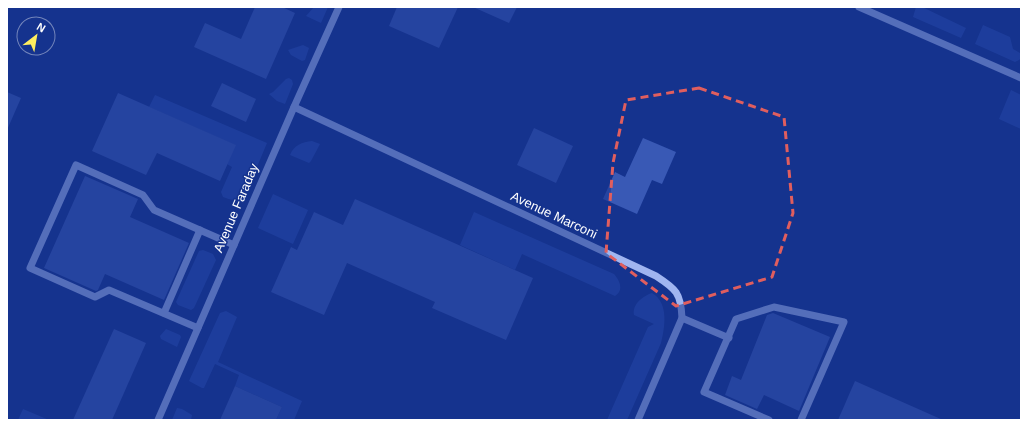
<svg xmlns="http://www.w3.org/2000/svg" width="1028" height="427" viewBox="0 0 1028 427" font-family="Arial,sans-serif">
<rect width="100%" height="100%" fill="#15338e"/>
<g fill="#274bad">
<polygon points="314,7 328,7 321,23 306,16"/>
<polygon points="916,7 922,7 966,28 961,38 913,17"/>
<polygon points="983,25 1010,37 1013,49 1020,53 1021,58 1019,60 1015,62 975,44"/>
<polygon points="303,45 309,48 305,60 302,61 291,55 288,50"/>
<polygon points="289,78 292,80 293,84 285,104 277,101 269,94 273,92 286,79"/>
<polygon points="1011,90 1021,95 1021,129 999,119"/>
<path d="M 155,95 L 267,143 L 246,193 C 238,201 233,201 223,197 L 221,192 L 232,167 L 227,164 L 235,145 L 149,107 Z"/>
<path d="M 312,141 L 320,144 L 311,161 L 309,163 L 290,155 C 294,145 302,142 312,141 Z"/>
<polygon points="273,194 308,210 293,244 258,228"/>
<path d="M 474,212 L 614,274 C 620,281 624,290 615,296 L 522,254 L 515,270 L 460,245 Z"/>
<polygon points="203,250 213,254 216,260 194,308 191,310 178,305 176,302 199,251"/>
<path d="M 652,293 C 669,303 665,327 661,343 L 627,420 L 607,420 L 648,327 L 654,324 L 634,315 C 632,304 643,296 652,293 Z"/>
<polygon points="226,311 237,317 218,362 302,401 294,420 276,420 282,407 235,386 239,375 215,364 204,388 202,388 189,381 220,313"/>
<polygon points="166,329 180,335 181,337 177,347 161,339 160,336"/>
<polygon points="177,408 182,409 192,415 191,420 172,420"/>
<polygon points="23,409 49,420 18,420"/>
</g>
<g fill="#3959b5">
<polygon points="255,7 282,7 295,13 266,79 194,47 205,23 241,39"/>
<polygon points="397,7 458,7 439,48 389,26"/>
<polygon points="473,7 517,7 509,23"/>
<polygon points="222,83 256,99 246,122 211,106"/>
<polygon points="7,92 21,98 7,130"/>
<polygon points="118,93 236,145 220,181 157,153 146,175 92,151"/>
<polygon points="534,128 573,146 556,183 517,165"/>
<polygon points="643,138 676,152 662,184 652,180 637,214 603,199 615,172 625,177"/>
<polygon points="85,176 138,199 130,217 189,243 164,300 105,274 98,290 96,291 44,268"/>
<polygon points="355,199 533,278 506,340 432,308 435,302 347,263 324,315 271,292 291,247 297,250 314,212 343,225"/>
<polygon points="773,313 830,337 799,411 764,395 757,409 725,395 732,376 741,380 767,315"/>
<polygon points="114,329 146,343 112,420 73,420"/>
<polygon points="855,381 943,420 838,420"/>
<polygon points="235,386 282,407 276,420 220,420"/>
</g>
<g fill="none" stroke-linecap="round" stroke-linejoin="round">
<g stroke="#a0b5f0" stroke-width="7">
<polyline points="859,7 1021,78"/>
<path d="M 294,107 L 656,276 C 676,289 681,293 682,318 L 638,420"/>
<polyline points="164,313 200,230"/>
<polyline points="682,318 729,338"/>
<polyline points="198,328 109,290 95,297 30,268 76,165 143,195 154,210 234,245"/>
<polyline points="158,420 294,107 339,7"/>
<polyline points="769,420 704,392 736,319 774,307 844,322 801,420"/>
</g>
</g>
<path d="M0 0H1028V427H0ZM 699,88 L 784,117 L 793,213 L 772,277 L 676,306 L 606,253 L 613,163 L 626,100 Z" fill="#15338e" fill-opacity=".55" fill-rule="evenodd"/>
<path fill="none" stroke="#e05e5e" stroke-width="3" stroke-dasharray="8 5" stroke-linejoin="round" d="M 699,88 L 784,117 L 793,213 L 772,277 L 676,306 L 606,253 L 613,163 L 626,100 Z"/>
<g text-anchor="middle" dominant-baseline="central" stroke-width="3" stroke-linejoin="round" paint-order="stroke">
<g font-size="13" fill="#fff" stroke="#15338e">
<text transform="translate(236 208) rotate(-67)">Avenue Faraday</text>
<text transform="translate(554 215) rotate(25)">Avenue Marconi</text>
</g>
</g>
<rect width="1028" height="427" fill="none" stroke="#ffffff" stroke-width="16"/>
<g transform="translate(36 36) rotate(31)"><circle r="19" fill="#15338e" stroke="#7385bb"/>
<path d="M0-3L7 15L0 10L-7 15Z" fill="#ffee5f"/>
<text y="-6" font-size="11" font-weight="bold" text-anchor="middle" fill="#ffffff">N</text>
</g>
</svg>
